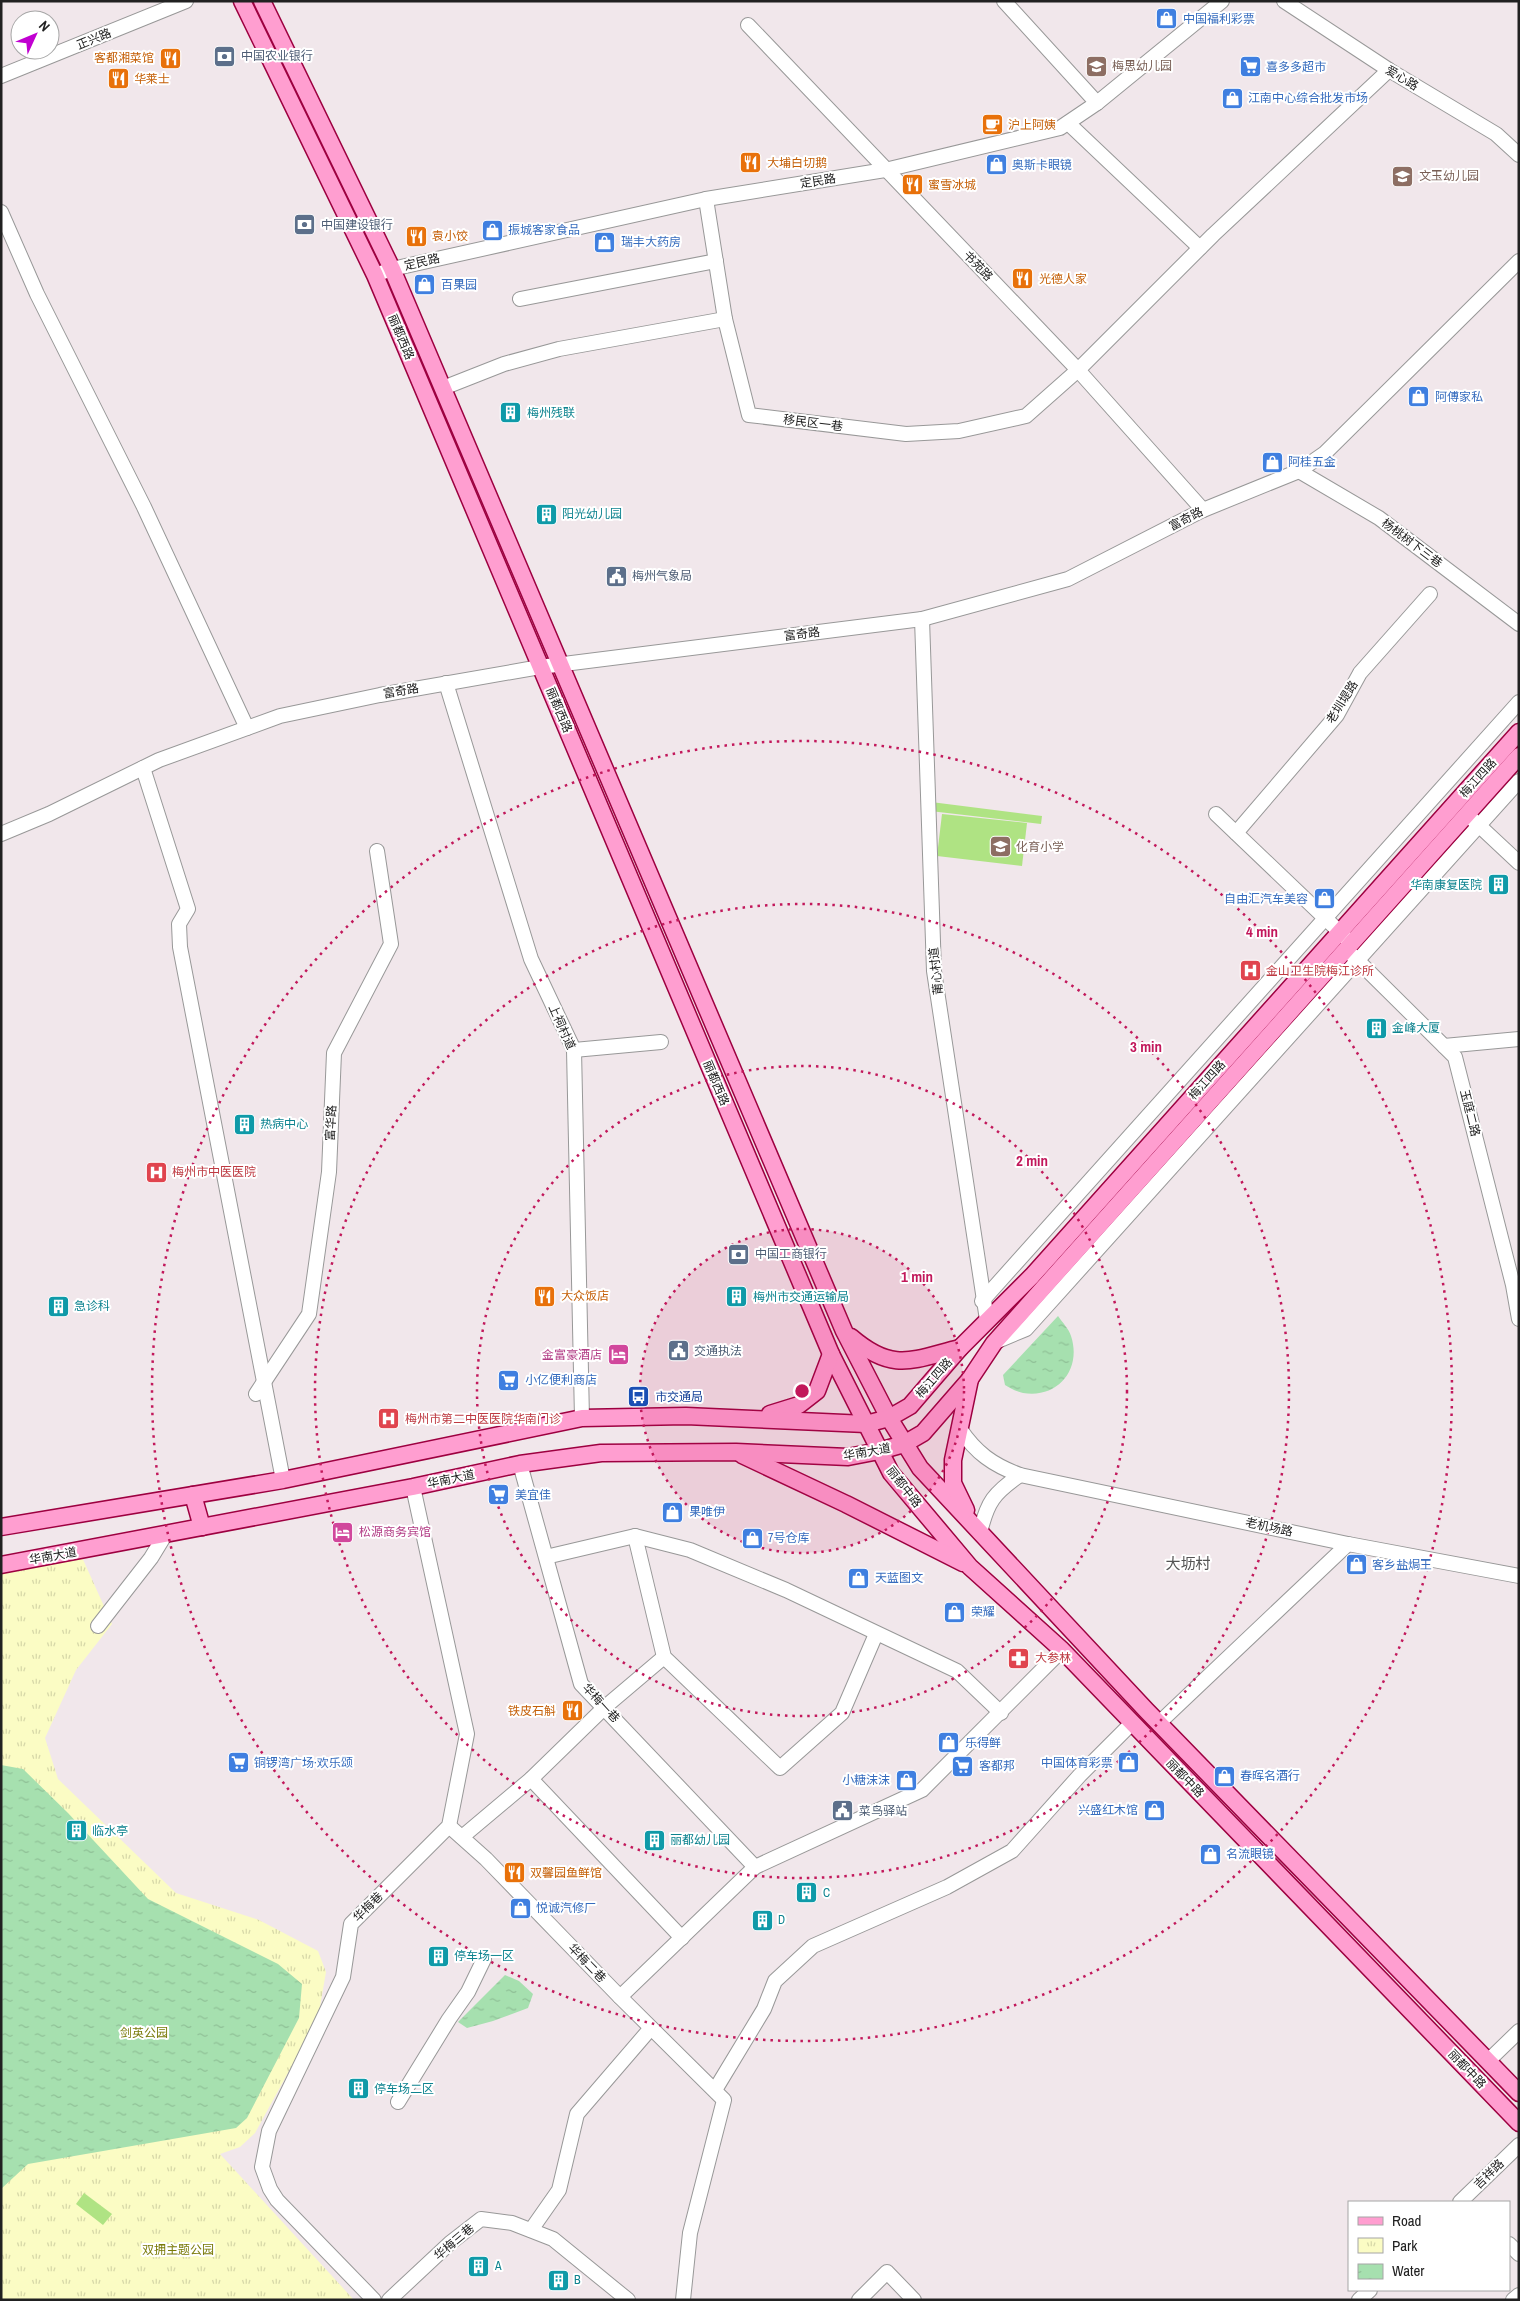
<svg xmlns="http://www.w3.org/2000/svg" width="1520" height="2301" viewBox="0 0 1520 2301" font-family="'Archivo Narrow','Noto Sans SC',sans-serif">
<defs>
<pattern id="park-tufts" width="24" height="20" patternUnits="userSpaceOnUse" patternTransform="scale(1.25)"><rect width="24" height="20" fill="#fbfcc4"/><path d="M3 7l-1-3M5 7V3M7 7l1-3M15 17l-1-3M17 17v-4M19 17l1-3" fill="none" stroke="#d7d8a8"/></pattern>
<pattern id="water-ripples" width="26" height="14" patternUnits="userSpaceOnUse" patternTransform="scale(1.25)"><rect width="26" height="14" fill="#a6e0af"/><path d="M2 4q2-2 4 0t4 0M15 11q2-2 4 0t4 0" fill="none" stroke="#8fc096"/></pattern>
</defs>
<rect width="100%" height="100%" fill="#f1e7eb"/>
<polygon fill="url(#park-tufts)" points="81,1555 112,1624 76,1670 45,1738 58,1779 176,1893 259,1920 318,1951 326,1972 318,2018 255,2133 240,2147 220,2154 354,2300 1,2300 1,1573"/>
<g fill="#afe383">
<polygon points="931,802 1042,816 1041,824 930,811"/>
<polygon points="942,814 1027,823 1022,866 937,856"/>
<polygon points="84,2193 112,2214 103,2225 76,2204"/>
</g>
<g fill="url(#water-ripples)">
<path d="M 1058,1316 C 1062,1322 1069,1329 1071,1336 C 1082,1369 1058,1399 1023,1393 C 1017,1392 1010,1388 1005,1385 L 1003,1375 Z"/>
<polygon points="1,1765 23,1769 68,1813 148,1899 278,1964 302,1984 299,2018 247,2118 236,2128 28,2164 1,2189"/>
<polygon points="505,1975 519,1981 533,1994 528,2008 493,2021 467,2028 458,2022"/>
</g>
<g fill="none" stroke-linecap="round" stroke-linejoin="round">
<defs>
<g id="minor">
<polyline points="1004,1 1097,103"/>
<polyline points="1284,1 1389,70 1496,134 1519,155"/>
<polyline points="748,25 1078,370 1203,510"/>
<polyline points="1,76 186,1"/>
<polyline points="1068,123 1200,248"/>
<polyline points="706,199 725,319 749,415 906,434 959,431 1026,416 1078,370 1213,235 1389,70"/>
<polyline points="1,212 37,294 144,507 247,728"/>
<polyline points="375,275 392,269 706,199 885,170 1060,128 1097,103 1222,1"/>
<polyline points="520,299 716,261"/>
<polyline points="443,388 504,364 559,349 725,319"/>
<polyline points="1299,471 1379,518 1519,624"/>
<polyline points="922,619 934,971 987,1320"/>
<polyline points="446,683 531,959 574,1050 582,1418"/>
<polyline points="143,768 188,909 179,924 180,947 283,1480"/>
<polyline points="1216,814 1347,939"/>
<polyline points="1472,819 1519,863"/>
<polyline points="1236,833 1337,715 1360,673 1430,594"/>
<polyline points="1,834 49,814 159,760 280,716 380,695 540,667 922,619 1068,579 1203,510 1299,471 1325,453 1519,261"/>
<polyline points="1352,955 1455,1057 1513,1285 1519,1319"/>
<polyline points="1444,1046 1519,1039"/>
<polyline points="574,1050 661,1042"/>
<polyline points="982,1301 1519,702"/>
<polyline points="995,1342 1026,1329 1519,781"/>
<polyline points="256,1394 309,1314 329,1172 334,1053 391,944 377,851"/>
<path d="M 960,1429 C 976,1453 993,1465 1020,1475 L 1348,1544 L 1519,1576"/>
<polyline points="520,1464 581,1684 755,1867"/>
<path d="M 980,1533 C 987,1502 994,1493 1020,1475"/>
<polyline points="635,1536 664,1657 780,1768 842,1713 876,1634"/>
<polyline points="550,1556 635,1536 690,1550 786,1590 957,1671 1001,1713"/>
<polyline points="98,1626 151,1558 165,1535"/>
<polyline points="1159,1723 1348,1544"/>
<polyline points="531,1779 682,1938"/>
<polyline points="449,1826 486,1859 620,1997 724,2100 690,2233 683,2300"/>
<polyline points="462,1837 531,1779 605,1707 664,1657"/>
<polyline points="620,1997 755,1867 922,1790 1062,1650"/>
<polyline points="1488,2061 1519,2031"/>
<polyline points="715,2090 764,2009 775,1981 813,1946 947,1887 1012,1851 1080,1775 1132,1723"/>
<polyline points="398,2102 449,2019 468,1992 484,1959"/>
<polyline points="1460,2202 1519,2145"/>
<polyline points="531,2230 559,2190 577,2114 651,2028"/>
<polyline points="1509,2244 1519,2254"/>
<polyline points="374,2300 277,2200 270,2189 262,2167 269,2131 343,1977 351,1924 449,1826 467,1734 413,1487"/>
<polyline points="389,2300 450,2243 481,2219 512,2223 553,2239 628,2300"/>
<polyline points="859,2300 887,2272 914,2300"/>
<polyline points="1359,2300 1370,2290"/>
<polyline points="1513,2300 1519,2295"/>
</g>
<g id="major">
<polyline points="242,1 375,275 831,1354 891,1473 970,1567 1062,1650 1519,2123"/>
<polyline points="262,1 392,269 844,1331 889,1418 920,1468 1146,1710 1519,2093"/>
<path d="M 851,1337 C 893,1373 912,1360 960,1348"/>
<polyline points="770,1414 799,1405 817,1391 831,1354"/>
<polyline points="742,1455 846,1504 963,1563"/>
<polyline points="193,1495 202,1527"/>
<polyline points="966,1510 953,1483 953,1460 970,1379"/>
<polyline points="1,1527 283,1480 582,1418 686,1416 866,1424 889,1418 910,1406 960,1348 1032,1276 1519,732"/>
<polyline points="1,1565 413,1487 520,1464 601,1453 736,1452 848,1457 879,1451 904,1444 923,1433 970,1379 994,1343 1519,756"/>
</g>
</defs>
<use href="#minor" stroke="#989898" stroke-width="16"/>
<use href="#major" stroke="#9d0040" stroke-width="19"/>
<use href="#minor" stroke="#fff" stroke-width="14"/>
<use href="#major" stroke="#ff9ed0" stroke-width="16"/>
</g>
<circle cx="802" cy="1391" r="162" fill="#c2185b" fill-opacity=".12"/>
<g fill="none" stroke="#c2185b" stroke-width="2.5" stroke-dasharray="2.5 5">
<circle cx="802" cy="1391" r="162"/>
<circle cx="802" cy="1391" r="325"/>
<circle cx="802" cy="1391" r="487"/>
<circle cx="802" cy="1391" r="650"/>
</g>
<defs>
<symbol id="shop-square" viewBox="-11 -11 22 22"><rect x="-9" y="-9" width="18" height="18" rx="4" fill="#3f7fe0" stroke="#fff"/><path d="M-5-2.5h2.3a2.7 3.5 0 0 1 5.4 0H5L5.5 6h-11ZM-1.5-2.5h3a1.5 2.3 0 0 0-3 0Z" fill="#fff"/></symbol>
<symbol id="bank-square" viewBox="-11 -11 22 22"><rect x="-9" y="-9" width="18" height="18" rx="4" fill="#5c6f8a" stroke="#fff"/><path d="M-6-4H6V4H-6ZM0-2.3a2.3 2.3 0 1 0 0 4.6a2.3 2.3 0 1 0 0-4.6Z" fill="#fff"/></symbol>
<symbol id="restaurant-square" viewBox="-11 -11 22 22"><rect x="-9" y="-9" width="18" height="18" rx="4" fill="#e8710a" stroke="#fff"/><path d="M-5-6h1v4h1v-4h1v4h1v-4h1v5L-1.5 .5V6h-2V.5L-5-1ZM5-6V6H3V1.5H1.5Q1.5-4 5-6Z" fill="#fff"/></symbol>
<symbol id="school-square" viewBox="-11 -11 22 22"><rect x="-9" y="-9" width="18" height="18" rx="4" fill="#8d6e63" stroke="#fff"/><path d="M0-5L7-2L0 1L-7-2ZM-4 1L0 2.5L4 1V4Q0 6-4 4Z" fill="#fff"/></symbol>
<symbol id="supermarket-square" viewBox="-11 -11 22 22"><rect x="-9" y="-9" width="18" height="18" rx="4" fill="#3f7fe0" stroke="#fff"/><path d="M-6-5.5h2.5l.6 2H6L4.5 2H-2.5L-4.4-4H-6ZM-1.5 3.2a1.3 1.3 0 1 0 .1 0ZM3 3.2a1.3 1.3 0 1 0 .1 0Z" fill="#fff"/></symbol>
<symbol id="cafe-square" viewBox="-11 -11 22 22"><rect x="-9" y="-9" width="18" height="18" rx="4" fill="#e8710a" stroke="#fff"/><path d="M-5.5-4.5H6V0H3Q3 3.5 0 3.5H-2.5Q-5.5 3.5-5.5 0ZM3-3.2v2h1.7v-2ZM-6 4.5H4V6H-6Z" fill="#fff"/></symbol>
<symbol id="building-square" viewBox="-11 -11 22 22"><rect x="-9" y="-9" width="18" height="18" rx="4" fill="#0f9aa8" stroke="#fff"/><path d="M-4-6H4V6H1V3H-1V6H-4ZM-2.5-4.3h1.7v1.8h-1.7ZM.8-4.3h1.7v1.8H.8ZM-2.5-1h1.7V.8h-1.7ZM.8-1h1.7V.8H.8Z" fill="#fff"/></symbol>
<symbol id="civic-square" viewBox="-11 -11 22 22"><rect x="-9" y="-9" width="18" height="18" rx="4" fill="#5c6f8a" stroke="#fff"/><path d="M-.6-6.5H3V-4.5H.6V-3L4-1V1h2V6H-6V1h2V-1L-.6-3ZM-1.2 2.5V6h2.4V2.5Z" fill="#fff"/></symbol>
<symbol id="hospital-square" viewBox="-11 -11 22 22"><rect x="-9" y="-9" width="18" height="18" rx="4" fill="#e0444e" stroke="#fff"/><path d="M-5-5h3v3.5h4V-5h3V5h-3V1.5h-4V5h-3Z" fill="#fff"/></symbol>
<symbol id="hotel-square" viewBox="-11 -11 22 22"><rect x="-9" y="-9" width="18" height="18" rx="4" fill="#d1479c" stroke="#fff"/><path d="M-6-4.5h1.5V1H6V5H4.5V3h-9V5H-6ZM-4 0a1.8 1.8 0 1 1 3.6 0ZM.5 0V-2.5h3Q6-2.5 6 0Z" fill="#fff"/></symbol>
<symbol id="bus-square" viewBox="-11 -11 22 22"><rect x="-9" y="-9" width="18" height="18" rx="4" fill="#1a4fb4" stroke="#fff"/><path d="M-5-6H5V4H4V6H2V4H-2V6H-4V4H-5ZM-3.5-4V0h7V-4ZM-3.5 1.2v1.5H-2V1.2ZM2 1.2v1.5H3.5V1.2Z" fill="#fff"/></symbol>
<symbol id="pharmacy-square" viewBox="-11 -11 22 22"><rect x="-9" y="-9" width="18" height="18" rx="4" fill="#e0444e" stroke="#fff"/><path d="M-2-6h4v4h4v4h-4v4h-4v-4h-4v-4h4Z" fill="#fff"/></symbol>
</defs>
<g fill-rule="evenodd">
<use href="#shop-square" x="1154" y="6" width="25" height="25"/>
<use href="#bank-square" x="212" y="44" width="25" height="25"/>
<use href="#restaurant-square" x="158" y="46" width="25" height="25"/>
<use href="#school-square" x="1084" y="54" width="25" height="25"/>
<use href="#supermarket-square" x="1238" y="54" width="25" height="25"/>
<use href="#restaurant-square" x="106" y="66" width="25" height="25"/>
<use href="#shop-square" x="1220" y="86" width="25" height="25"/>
<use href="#cafe-square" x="980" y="112" width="25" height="25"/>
<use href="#restaurant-square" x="738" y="150" width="25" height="25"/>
<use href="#shop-square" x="984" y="152" width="25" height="25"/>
<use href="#school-square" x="1390" y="164" width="25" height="25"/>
<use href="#restaurant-square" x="900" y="172" width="25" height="25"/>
<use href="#bank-square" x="292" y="212" width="25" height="25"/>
<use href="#shop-square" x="480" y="218" width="25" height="25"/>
<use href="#restaurant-square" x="404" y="224" width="25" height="25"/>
<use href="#shop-square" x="592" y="230" width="25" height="25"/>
<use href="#restaurant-square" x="1010" y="266" width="25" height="25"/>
<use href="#shop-square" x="412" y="272" width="25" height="25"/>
<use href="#shop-square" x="1406" y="384" width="25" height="25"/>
<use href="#building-square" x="498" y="400" width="25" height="25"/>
<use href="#shop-square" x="1260" y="450" width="25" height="25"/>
<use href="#building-square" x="534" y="502" width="25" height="25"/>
<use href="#civic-square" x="604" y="564" width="25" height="25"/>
<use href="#school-square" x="988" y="834" width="25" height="25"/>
<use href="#building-square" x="1486" y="872" width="25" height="25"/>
<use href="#shop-square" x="1312" y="886" width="25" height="25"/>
<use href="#hospital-square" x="1238" y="958" width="25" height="25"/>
<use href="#building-square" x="1364" y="1016" width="25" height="25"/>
<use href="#building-square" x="232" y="1112" width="25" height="25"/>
<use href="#hospital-square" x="144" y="1160" width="25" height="25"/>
<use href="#bank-square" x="726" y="1242" width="25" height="25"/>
<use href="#restaurant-square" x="532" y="1284" width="25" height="25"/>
<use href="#building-square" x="724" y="1284" width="25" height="25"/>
<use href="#building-square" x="46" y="1294" width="25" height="25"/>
<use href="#civic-square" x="666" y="1338" width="25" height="25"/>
<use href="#hotel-square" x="606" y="1342" width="25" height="25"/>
<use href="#supermarket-square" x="496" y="1368" width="25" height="25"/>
<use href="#bus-square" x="626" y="1384" width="25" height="25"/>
<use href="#hospital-square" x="376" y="1406" width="25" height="25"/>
<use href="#supermarket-square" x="486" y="1482" width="25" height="25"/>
<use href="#shop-square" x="660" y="1500" width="25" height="25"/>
<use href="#hotel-square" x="330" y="1520" width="25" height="25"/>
<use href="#shop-square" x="740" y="1526" width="25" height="25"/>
<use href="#shop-square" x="1344" y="1552" width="25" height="25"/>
<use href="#shop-square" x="846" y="1566" width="25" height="25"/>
<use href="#shop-square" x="942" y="1600" width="25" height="25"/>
<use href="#pharmacy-square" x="1006" y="1646" width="25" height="25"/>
<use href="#restaurant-square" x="560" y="1698" width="25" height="25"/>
<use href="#shop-square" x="936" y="1730" width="25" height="25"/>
<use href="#supermarket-square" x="226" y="1750" width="25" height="25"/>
<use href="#shop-square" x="1116" y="1750" width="25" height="25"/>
<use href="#supermarket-square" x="950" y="1754" width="25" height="25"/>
<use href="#shop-square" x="1212" y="1764" width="25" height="25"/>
<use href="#shop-square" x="894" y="1768" width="25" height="25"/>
<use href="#shop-square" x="1142" y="1798" width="25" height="25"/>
<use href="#civic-square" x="830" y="1798" width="25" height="25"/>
<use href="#building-square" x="64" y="1818" width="25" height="25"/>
<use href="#building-square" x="642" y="1828" width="25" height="25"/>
<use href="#shop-square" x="1198" y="1842" width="25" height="25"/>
<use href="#restaurant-square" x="502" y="1860" width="25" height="25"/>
<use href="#building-square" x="794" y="1880" width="25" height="25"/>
<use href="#shop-square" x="508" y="1896" width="25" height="25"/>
<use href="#building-square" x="750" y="1908" width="25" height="25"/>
<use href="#building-square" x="426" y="1944" width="25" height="25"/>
<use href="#building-square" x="346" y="2076" width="25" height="25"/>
<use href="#building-square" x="466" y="2254" width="25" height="25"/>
<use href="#building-square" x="546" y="2268" width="25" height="25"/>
</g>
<g text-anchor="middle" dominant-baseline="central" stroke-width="4" stroke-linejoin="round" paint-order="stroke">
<g font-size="12" fill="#366cbe" stroke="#fff" text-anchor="start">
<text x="1183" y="19">中国福利彩票</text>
<text x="1266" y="67">喜多多超市</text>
<text x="1248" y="98">江南中心综合批发市场</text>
<text x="1012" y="165">奥斯卡眼镜</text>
<text x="508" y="230">振城客家食品</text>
<text x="621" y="242">瑞丰大药房</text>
<text x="441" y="285">百果园</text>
<text x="1435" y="397">阿傅家私</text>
<text x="1288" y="462">阿桂五金</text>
<text x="1308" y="899" text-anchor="end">自由汇汽车美容</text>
<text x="525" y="1380">小亿便利商店</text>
<text x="515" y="1495">美宜佳</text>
<text x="689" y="1512">果唯伊</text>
<text x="768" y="1538">7号仓库</text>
<text x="1372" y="1565">客乡盐焗王</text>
<text x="875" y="1578">天蓝图文</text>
<text x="971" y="1612">荣耀</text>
<text x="965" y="1743">乐得鲜</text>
<text x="254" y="1763">铜锣湾广场·欢乐颂</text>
<text x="1113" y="1763" text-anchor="end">中国体育彩票</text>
<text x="979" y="1766">客都邦</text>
<text x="1240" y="1776">春晖名酒行</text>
<text x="890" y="1780" text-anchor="end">小糖沫沫</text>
<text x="1138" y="1810" text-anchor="end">兴盛红木馆</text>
<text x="1226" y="1854">名流眼镜</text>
<text x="536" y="1908">悦诚汽修厂</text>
</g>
<g font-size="12" fill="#212121" stroke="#fff">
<text transform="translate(94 39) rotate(-22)">正兴路</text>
<text transform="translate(1402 78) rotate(31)">爱心路</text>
<text transform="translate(818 181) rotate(-9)">定民路</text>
<text transform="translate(422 262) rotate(-13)">定民路</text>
<text transform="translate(978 266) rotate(46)">书苑路</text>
<text transform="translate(401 337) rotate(67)">丽都西路</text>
<text transform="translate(813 423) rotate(7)">移民区一巷</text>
<text transform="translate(1186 519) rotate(-27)">富奇路</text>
<text transform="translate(1412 543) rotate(37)">杨桃树下三巷</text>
<text transform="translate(802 634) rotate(-7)">富奇路</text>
<text transform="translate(401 691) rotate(-10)">富奇路</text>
<text transform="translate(1342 702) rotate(-58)">老圳堤路</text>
<text transform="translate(559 710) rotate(67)">丽都西路</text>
<text transform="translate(1478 778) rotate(-48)">梅江四路</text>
<text transform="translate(936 971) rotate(-96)">莆心村道</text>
<text transform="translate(562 1027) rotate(66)">上祠村道</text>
<text transform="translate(1207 1080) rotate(-48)">梅江四路</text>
<text transform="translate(716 1083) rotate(67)">丽都西路</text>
<text transform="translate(1470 1113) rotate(76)">玉庭二路</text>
<text transform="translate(331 1123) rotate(-87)">富华路</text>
<text transform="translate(934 1378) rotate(-49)">梅江四路</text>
<text transform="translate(867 1452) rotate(-10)">华南大道</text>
<text transform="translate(451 1479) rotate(-12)">华南大道</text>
<text transform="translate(904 1487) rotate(52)">丽都中路</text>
<text transform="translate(1269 1527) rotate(12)">老机场路</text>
<text transform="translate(53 1556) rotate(-10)">华南大道</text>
<text transform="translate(601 1703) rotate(47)">华梅一巷</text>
<text transform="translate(1185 1778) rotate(46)">丽都中路</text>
<text transform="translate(368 1907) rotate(-45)">华梅巷</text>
<text transform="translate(587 1963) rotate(46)">华梅二巷</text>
<text transform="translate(1467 2069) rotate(46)">丽都中路</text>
<text transform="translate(1489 2174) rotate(-44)">吉祥路</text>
<text transform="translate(454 2242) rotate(-40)">华梅三巷</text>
</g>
<g font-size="12" fill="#4e5e75" stroke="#fff" text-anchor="start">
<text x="241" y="56">中国农业银行</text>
<text x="321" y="225">中国建设银行</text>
<text x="632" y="576">梅州气象局</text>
<text x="755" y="1254">中国工商银行</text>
<text x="694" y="1351">交通执法</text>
<text x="859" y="1811">菜鸟驿站</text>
</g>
<g font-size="12" fill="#c56008" stroke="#fff" text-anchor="start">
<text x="154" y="58" text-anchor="end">客都湘菜馆</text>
<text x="134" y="79">华莱士</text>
<text x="1008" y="125">沪上阿姨</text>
<text x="767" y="163">大埔白切鹅</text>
<text x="928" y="185">蜜雪冰城</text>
<text x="432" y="236">袁小饺</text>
<text x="1039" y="279">光德人家</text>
<text x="561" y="1296">大众饭店</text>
<text x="556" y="1711" text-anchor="end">铁皮石斛</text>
<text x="530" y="1873">双馨园鱼鲜馆</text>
</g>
<g font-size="12" fill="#785e54" stroke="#fff" text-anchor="start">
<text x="1112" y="66">梅思幼儿园</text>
<text x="1419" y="176">文玉幼儿园</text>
<text x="1016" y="847">化育小学</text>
</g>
<g font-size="12" fill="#0d838f" stroke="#fff" text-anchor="start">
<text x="527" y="413">梅州残联</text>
<text x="562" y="514">阳光幼儿园</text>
<text x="1482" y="885" text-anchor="end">华南康复医院</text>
<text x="1392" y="1028">金峰大厦</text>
<text x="260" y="1124">热病中心</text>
<text x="753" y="1297">梅州市交通运输局</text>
<text x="74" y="1306">急诊科</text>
<text x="92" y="1831">临水亭</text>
<text x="670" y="1840">丽都幼儿园</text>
<text x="823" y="1893">C</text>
<text x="778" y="1920">D</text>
<text x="454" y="1956">停车场一区</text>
<text x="374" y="2089">停车场二区</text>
<text x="495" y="2266">A</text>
<text x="574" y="2280">B</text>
</g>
<g font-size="12" fill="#be3a42" stroke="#fff" text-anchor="start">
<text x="1266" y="971">金山卫生院梅江诊所</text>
<text x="172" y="1172">梅州市中医医院</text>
<text x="405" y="1419">梅州市第二中医医院华南门诊</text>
<text x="1035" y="1658">大参林</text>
</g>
<g font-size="12" fill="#b23c85" stroke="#fff" text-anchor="end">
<text x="602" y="1355">金富豪酒店</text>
<text x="359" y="1532" text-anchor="start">松源商务宾馆</text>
</g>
<g font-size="12" fill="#164399" stroke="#fff" text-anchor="start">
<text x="655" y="1397">市交通局</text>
</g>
<g font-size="12" fill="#797a09" stroke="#fff">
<text x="144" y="2033">剑英公园</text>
<text x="178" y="2250">双拥主题公园</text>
</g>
<g font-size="15" fill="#545454" stroke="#fff">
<text x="1188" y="1563">大坜村</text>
</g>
</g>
<circle cx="802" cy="1391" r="8" fill="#c2185b" stroke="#fff" stroke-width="2.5"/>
<g font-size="15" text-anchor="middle" font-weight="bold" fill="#c2185b" stroke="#fff" stroke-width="4" stroke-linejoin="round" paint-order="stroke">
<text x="1262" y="937">4 min</text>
<text x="1146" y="1052">3 min</text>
<text x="1032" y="1166">2 min</text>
<text x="917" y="1282">1 min</text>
</g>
<rect width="1520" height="2301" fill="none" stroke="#212121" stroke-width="5"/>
<rect x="1348" y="2201" width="162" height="90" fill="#ffffff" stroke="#a6a6a6"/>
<rect x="1358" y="2217" width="25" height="8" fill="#ff9ed0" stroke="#a6a6a6"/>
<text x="1392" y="2226" font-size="15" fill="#212121">Road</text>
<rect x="1358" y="2238" width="25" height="15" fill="url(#park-tufts)" stroke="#a6a6a6"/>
<text x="1392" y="2251" font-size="15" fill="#212121">Park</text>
<rect x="1358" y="2264" width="25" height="15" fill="url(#water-ripples)" stroke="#a6a6a6"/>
<text x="1392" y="2276" font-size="15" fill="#212121">Water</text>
<g transform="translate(35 35) rotate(46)"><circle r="24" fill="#ffffff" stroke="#a6a6a6"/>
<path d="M0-4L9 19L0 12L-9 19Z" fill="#c100d1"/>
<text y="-8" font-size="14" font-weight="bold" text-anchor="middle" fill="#212121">N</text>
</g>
</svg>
